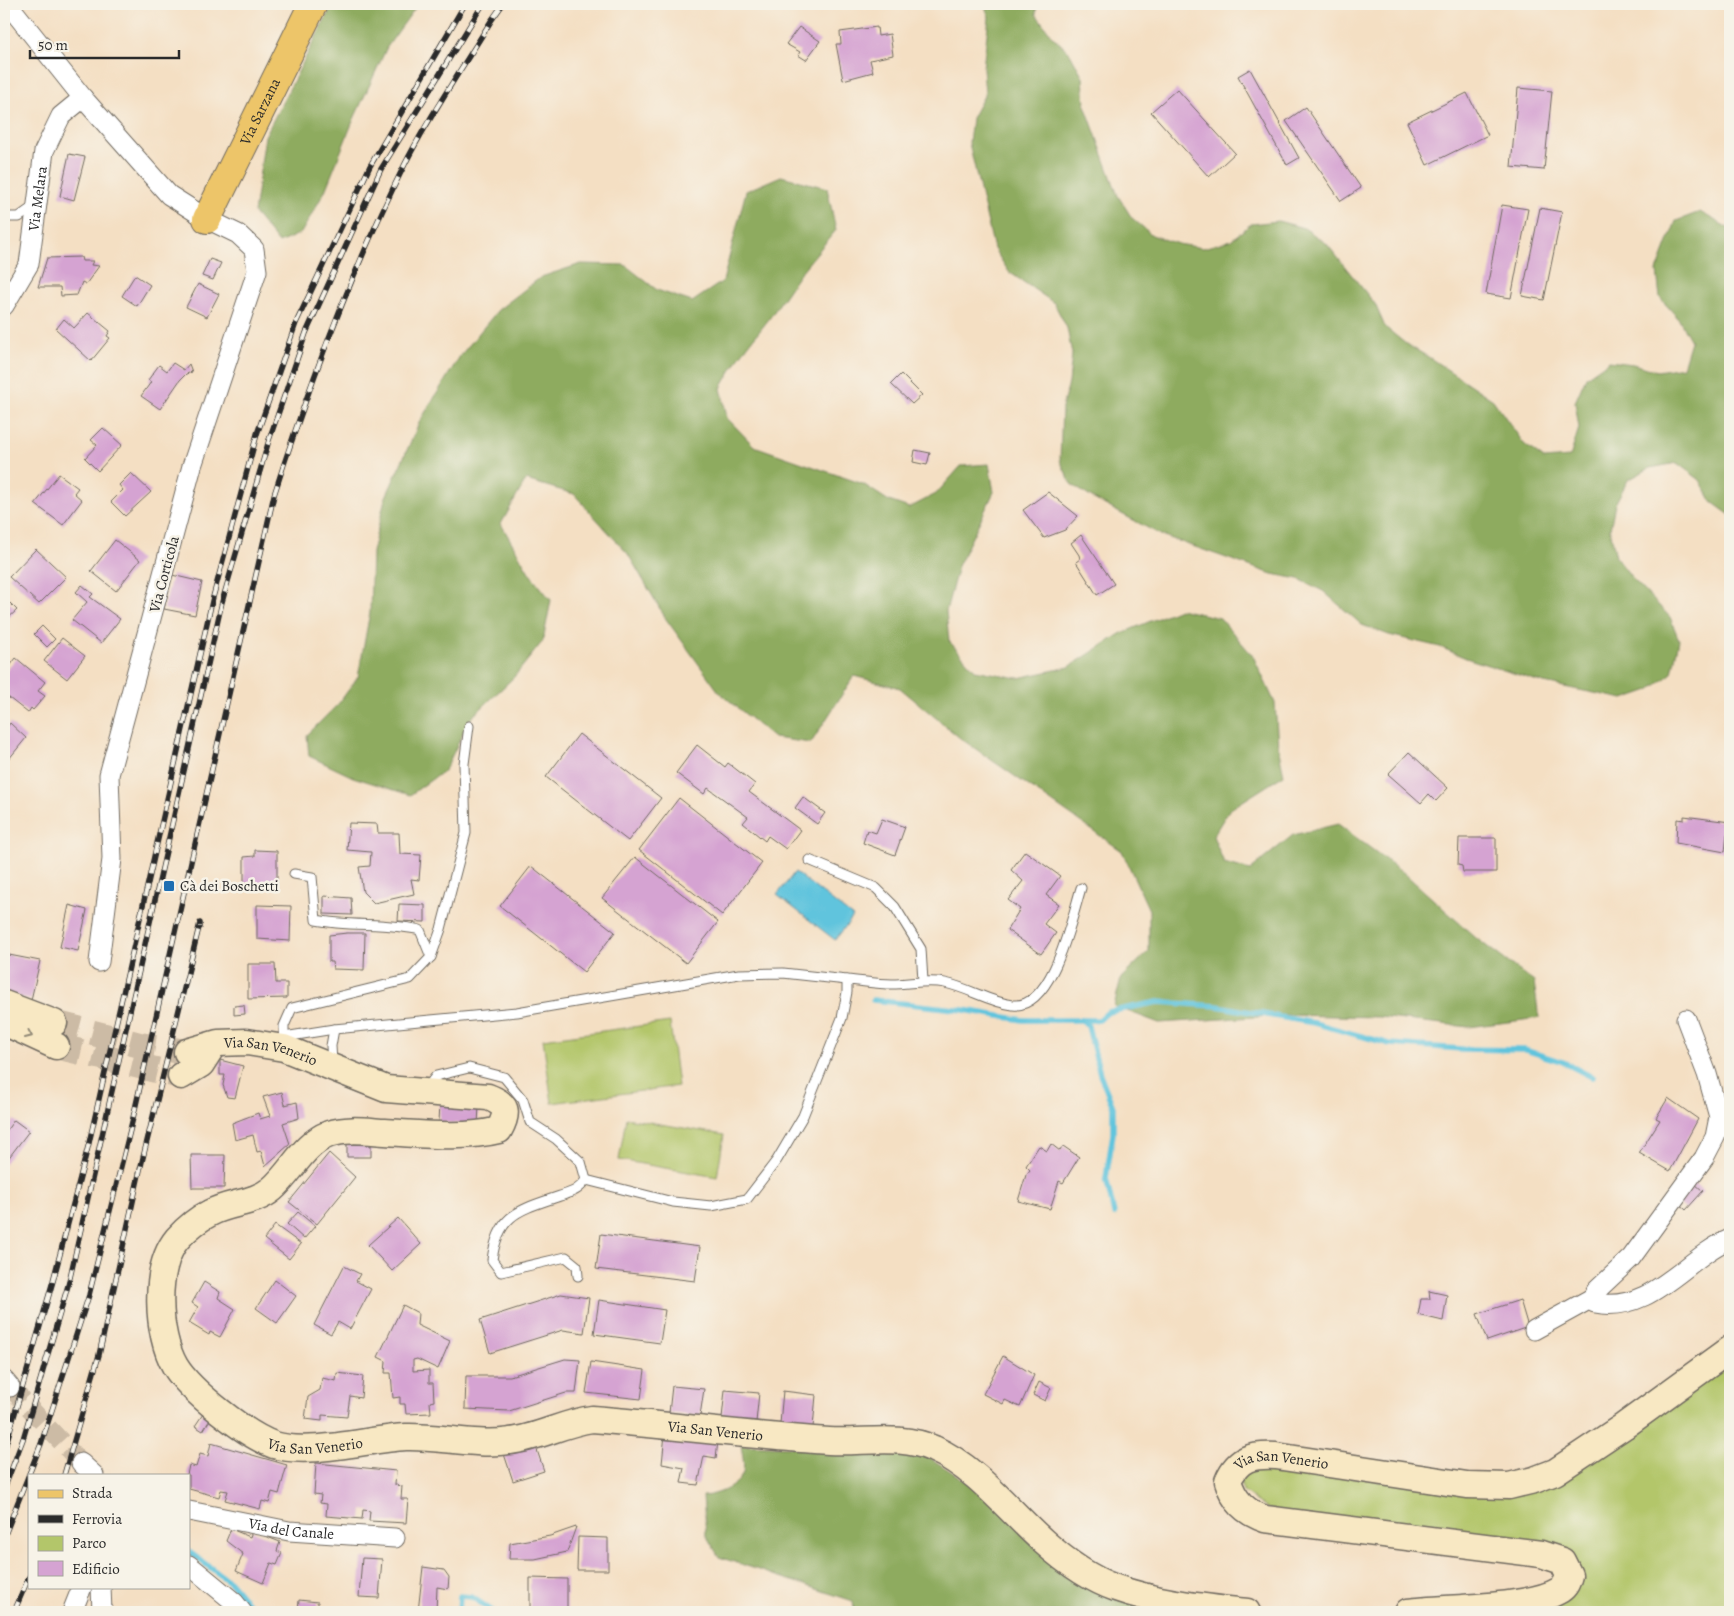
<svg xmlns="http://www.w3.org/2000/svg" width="1734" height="1616" viewBox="0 0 1734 1616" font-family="Alegreya,serif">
<rect width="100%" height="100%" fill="#f7f3e8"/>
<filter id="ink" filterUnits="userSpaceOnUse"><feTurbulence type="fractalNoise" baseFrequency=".02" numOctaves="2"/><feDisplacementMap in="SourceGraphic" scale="10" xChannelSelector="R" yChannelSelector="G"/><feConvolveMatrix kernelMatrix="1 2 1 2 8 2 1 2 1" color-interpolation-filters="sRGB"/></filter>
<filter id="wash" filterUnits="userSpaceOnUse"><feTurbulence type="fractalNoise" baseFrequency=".0096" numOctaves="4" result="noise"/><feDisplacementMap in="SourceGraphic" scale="20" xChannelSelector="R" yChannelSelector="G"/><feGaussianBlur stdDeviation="1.12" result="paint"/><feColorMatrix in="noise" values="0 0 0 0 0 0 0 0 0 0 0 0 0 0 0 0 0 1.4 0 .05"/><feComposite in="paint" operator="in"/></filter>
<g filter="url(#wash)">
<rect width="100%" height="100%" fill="#f4dfc3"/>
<g fill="#b3c66a" stroke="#6f784a">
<polygon points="670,1022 678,1086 552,1103 543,1039"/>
<polygon points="626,1118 724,1135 717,1177 619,1160"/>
<polygon points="1730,1364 1730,1612 1536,1612 1580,1575 1268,1509 1243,1492 1240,1476 1257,1466 1510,1496"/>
</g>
<g fill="#8eab5e" stroke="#5c6b44">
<polygon points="333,4 418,4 387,47 353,121 325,191 301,233 279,243 254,213 265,136"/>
<polygon points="984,4 1037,4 1036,14 1052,36 1070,53 1083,77 1085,105 1118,196 1132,218 1152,235 1178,244 1203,248 1231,240 1251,224 1278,221 1304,228 1326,243 1375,304 1385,327 1406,344 1430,358 1493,400 1524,444 1544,459 1570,457 1579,428 1575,402 1586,377 1609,361 1633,364 1657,371 1683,367 1691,341 1678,318 1660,298 1657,271 1676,221 1700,212 1730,229 1730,515 1712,502 1700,480 1677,463 1650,468 1628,480 1615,504 1610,529 1616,557 1633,579 1670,617 1679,640 1672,673 1650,690 1624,699 1544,683 1466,658 1440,647 1389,635 1362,625 1323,591 1299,579 1272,574 1161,535 1092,498 1071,484 1060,460 1062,407 1069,383 1072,354 1067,328 1054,303 1009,272 994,249 969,143 972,118 985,94 983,68 989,17"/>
<polygon points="781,176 827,188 836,230 801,272 769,319 740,356 721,388 727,418 754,446 863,484 889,501 909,508 936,494 961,466 989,464 994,492 958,566 946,611 949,641 975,670 1018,678 1069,667 1120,634 1179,609 1220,618 1253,656 1275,703 1278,747 1284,775 1229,810 1213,836 1224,863 1250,870 1293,835 1338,824 1404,873 1476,938 1534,982 1539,1018 1469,1027 1379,1017 1287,1015 1159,1023 1114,1006 1121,978 1149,951 1149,910 1122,851 960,738 900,688 854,676 811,743 774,738 719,692 666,619 628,554 574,494 526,480 501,524 530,574 551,600 543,641 514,677 470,719 445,770 410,795 353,777 309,756 307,735 339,703 358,677 370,612 372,552 385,499 420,421 460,356 498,310 541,277 581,264 625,265 657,290 692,302 723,281 746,191"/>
<path d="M 741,1445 L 906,1451 L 930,1458 L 1169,1612 L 854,1612 L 853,1601 L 719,1557 L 706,1535 L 703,1496 C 717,1495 738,1487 743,1473 C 745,1465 742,1453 741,1445 Z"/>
</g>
<polygon fill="#60c4dd" stroke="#467884" points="795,872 853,917 835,940 777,895"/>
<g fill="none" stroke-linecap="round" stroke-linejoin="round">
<g stroke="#60c4dd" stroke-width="5.5">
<polyline points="873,1000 964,1010 1023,1020 1099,1020 1108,1012 1158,1002 1217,1006 1314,1023 1390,1044 1462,1049 1525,1050 1563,1062 1592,1077"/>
<polyline points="1081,1019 1088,1026 1100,1074 1113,1107 1113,1134 1106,1178 1114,1214"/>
<polyline points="189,1552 230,1582 255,1612"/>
<polyline points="459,1612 460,1596 472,1597 494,1612"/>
</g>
</g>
<g id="blocks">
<g fill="#d5a3d2">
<polygon points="799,27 820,41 806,60 798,55 800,52 786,44"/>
<polygon points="877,27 878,36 890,34 893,55 870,60 873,72 843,80 836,44 841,44 840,32"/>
<polygon points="1250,69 1299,158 1287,165 1238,76"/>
<polygon points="1518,88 1552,91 1544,170 1511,167"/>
<polygon points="1177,89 1235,153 1209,177 1151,112"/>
<polygon points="1467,93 1488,135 1427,165 1407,122"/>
<polygon points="1306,107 1361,188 1341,201 1286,121"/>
<polygon points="69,154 85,157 74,200 60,196"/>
<polygon points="1502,205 1528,209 1511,298 1486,294"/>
<polygon points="1540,208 1562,212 1544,300 1522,296"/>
<polygon points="81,257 82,261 93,261 91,265 99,266 86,284 82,282 77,295 61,296 60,287 38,287 47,258"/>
<polygon points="210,259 221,263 213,280 202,276"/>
<polygon points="135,275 150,285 137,306 122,296"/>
<polygon points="198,284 219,294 207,317 186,307"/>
<polygon points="88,313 110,331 107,336 110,338 91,361 56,329 64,319 74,328"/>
<polygon points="173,363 184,370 189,364 192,372 186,374 180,380 160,409 141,396 151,382 148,380 159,365 167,371"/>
<polygon points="901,374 922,395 912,404 891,384"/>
<polygon points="103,428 122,445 98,471 85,458 97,445 91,440"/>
<polygon points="915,450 930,453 927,465 913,462"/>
<polygon points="131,473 151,492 125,516 111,502 123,490 119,485"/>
<polygon points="59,474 78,488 74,493 82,500 63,525 35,504"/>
<polygon points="1048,492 1078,516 1065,530 1044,538 1023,510"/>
<polygon points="1081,535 1114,584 1097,595 1076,562 1080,559 1079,555 1071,543"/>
<polygon points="115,540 140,560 116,591 91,571"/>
<polygon points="36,549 66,577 39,604 9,577"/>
<polygon points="172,575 202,582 195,615 164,609"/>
<polygon points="82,585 93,594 90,597 120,619 101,643 72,620 87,602 76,592"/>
<polygon points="10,603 17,610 4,622 4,608"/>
<polygon points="42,626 55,639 47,647 34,634"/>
<polygon points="62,638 85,656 67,679 44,661"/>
<polygon points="16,658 45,682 38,691 45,696 33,710 31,708 28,713 4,694 4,674"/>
<polygon points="4,722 8,726 10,723 26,738 4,765"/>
<polygon points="579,734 661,798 628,841 546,777"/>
<polygon points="697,745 725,767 728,763 755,784 749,792 800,830 786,849 768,836 765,841 743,823 748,817 708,788 704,794 676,773"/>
<polygon points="1409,752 1448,788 1436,801 1429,794 1421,803 1388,774"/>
<polygon points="803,797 825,813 817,824 795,808"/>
<polygon points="679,798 762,863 722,915 639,850"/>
<polygon points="1684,816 1730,822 1730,834 1727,834 1725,852 1676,843 1677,819 1684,820"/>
<polygon points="882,819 905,827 895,855 863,843 867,830 876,833"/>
<polygon points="349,823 377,824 378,833 399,833 400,854 421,855 419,880 411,879 414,894 374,903 363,892 359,867 370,866 371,852 347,850"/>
<polygon points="1459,838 1496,838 1496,872 1463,872 1462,866 1458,865"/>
<polygon points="255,850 277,851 277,884 244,884 244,857 255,856"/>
<polygon points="1025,851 1060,876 1046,895 1059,904 1044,924 1056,933 1041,954 1007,930 1020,909 1008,900 1023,881 1011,870"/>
<polygon points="635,857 718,922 686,963 602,898"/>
<polygon points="531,866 615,932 584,972 500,906"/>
<polygon points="324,896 351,898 352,915 324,914"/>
<polygon points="399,904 425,905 425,922 398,921"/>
<polygon points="69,905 87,910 78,951 60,947"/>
<polygon points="257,905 291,906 290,941 257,939"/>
<polygon points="347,933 365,933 364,970 333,969 332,962 329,962 329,935"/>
<polygon points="4,954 40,961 31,1000 4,993"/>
<polygon points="248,964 275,964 276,983 287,983 287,998 248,999"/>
<polygon points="244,1005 245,1014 234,1015 234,1006"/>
<polygon points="220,1060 243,1066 235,1098 227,1097 223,1085 225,1075 220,1075"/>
<polygon points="282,1092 285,1105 297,1102 299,1118 283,1123 290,1144 265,1166 261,1151 257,1152 253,1135 235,1140 232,1123 258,1113 260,1119 270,1116 263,1097"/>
<polygon points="1668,1098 1698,1119 1670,1171 1639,1153 1660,1120 1656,1118"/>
<polygon points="440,1103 479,1105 478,1125 439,1122"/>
<polygon points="14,1120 29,1131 4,1164 4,1134"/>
<polygon points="347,1144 371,1145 371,1157 347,1157"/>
<polygon points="1051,1144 1060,1151 1063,1146 1079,1157 1063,1183 1059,1181 1050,1209 1018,1201 1026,1175 1030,1170 1026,1166 1039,1146 1047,1151"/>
<polygon points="329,1153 355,1177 317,1224 289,1202"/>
<polygon points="191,1155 225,1155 224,1188 192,1188"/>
<polygon points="1694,1183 1703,1191 1686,1210 1675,1200"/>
<polygon points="298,1212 315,1226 304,1239 287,1224"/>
<polygon points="398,1218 421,1244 392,1271 368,1245"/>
<polygon points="275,1225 301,1244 289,1259 264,1239"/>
<polygon points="601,1234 700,1247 695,1281 596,1269"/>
<polygon points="344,1266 360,1274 356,1281 371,1289 350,1329 338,1322 331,1334 314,1325"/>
<polygon points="275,1280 296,1296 277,1323 256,1308"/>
<polygon points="204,1282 220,1292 218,1298 235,1309 220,1337 210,1332 209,1335 189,1323 198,1307 192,1303"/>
<polygon points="1429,1291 1447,1295 1443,1321 1418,1315 1421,1299 1430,1299"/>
<polygon points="561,1294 589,1298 584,1333 563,1330 490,1353 480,1320"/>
<polygon points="599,1300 665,1310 660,1343 594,1334"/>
<polygon points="1520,1300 1528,1327 1487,1341 1477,1314"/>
<polygon points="403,1305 418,1313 417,1325 450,1341 438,1369 417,1359 413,1360 413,1371 429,1370 429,1383 433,1383 434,1401 430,1402 431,1413 406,1414 405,1404 400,1404 400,1397 393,1398 391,1373 385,1373 386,1361 378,1357"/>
<polygon points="1003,1356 1034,1375 1020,1407 1005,1400 1003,1404 983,1394"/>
<polygon points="565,1359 580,1360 576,1393 566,1393 509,1411 465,1409 466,1376 510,1376"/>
<polygon points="591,1362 645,1370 641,1399 586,1393"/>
<polygon points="337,1373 363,1376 361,1398 350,1396 347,1417 322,1415 322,1421 305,1419 308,1397 320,1390 322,1378 336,1381"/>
<polygon points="1039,1382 1051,1388 1045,1401 1033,1395"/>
<polygon points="672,1386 704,1389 700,1416 669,1413"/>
<polygon points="725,1390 759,1393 756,1422 722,1418"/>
<polygon points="783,1391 816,1395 813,1427 780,1424"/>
<polygon points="203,1414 211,1418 203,1431 195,1426"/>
<polygon points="665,1434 718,1441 716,1458 704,1456 698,1485 681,1483 684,1468 662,1464"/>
<polygon points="211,1443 287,1465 279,1494 272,1492 269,1503 262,1501 260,1509 225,1500 228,1491 221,1490 219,1497 189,1489 189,1475 187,1475 189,1465 196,1467 200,1454 208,1456"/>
<polygon points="535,1444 544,1471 513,1481 504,1454"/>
<polygon points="316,1463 396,1471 395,1485 402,1486 401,1499 408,1499 406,1523 369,1521 370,1511 363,1510 362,1519 326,1516 327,1504 320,1503 321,1495 314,1494"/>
<polygon points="576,1527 567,1552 535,1559 509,1559 510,1543 550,1536"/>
<polygon points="231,1529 250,1537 252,1531 280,1542 277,1551 282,1553 277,1565 271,1563 263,1583 236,1571 243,1554 226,1541"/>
<polygon points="578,1537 608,1538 608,1570 577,1570"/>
<polygon points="362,1558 382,1559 379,1598 359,1597"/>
<polygon points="423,1567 444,1570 449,1577 448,1589 437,1587 436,1612 418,1612"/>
<polygon points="530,1578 567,1579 567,1612 530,1612"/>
<polygon points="299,1600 318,1602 318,1612 298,1612"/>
</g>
</g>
</g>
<g filter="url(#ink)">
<use href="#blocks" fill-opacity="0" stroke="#716a60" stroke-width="1"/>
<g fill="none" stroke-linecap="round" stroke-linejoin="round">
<polyline stroke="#ccbba5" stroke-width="19" stroke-dasharray="19 9" stroke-linecap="butt" points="10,1387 81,1463"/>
<g stroke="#ccbba5" stroke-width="26" stroke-dasharray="26 13" stroke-linecap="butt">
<polyline points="54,1023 140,1045 187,1052"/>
<polyline points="56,1046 181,1076"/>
</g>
<defs>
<g id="lane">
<polyline points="4,217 19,217 36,205"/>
<polyline points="809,860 876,888 895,907 921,949 923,981"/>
<path d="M 294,874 L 312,877 L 316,920 C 350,927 386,922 420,930 L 431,957"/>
<polyline points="284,1037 284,1026 292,1008 410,979 431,957 441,929 466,833 464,764 469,726"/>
<polyline points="284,1043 284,1037 334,1029 517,1012 739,974 783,973 847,980"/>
<polyline points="332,1063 331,1046 334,1029"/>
<path d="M 426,1089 L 436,1076 L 469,1068 L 504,1077 L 523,1100 L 530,1122 L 556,1139 L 581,1162 L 586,1180 C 578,1191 572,1192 560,1196 C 520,1210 498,1213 492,1260 L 501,1272 L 566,1257 L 577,1266 L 578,1276"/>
<path d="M 586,1180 L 673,1202 L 711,1206 L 747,1199 L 777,1160 L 803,1116 L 842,1018 L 847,992 L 847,980 C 861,981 877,984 892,984 C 910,984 927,979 945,983 C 969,988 989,1002 1013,1005 C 1053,1009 1072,917 1081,888"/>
</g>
<g id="street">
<polyline points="8,4 83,98 169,195 207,219 238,234 254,249 257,271 192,466 109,775 112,859 99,962"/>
<path id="s1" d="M 4,306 L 29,264 L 44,151 L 61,116 L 83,98"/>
<path d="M 1686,1019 L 1707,1074 L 1719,1117 L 1715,1137 L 1704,1158 L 1631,1258 L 1596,1291 L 1592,1298 L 1595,1303 C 1652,1314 1685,1258 1730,1239"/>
<polyline points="1534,1330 1592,1298"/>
<polyline points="4,1380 10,1387"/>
<polyline points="81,1463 94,1475"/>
<path id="s2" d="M 189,1511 L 289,1531 L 395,1538"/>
<polyline points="189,1565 234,1602 242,1612"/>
<polyline points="101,1587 102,1612"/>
<polyline points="72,1612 82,1587"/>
</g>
<g id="secondary">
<polyline points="4,1004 54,1023"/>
<polyline points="4,1022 56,1046"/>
<path id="s3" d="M 187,1052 L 218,1043 L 247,1042 L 284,1048 L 386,1089 L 488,1097 C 507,1104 509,1112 499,1130 C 463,1139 422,1134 385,1132 C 367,1131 347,1128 329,1134 C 303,1144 292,1172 272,1189 C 254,1204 230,1202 210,1213 C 198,1219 186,1229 177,1239 C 153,1268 157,1335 175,1366 C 190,1391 246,1435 274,1445 C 310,1456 368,1439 406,1437 C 440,1436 475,1446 510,1441 C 538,1438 563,1423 592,1419 C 671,1425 750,1436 829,1441 C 864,1443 902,1434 934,1449 C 977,1468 1009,1511 1044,1542 C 1064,1560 1090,1579 1116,1588 C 1158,1603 1203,1607 1247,1612"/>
<polyline points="181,1076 201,1064 213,1045"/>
<path id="s4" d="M 1408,1612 C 1446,1607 1529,1609 1560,1590 C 1566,1586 1567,1582 1569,1575 L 1562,1561 L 1541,1554 L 1265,1519 C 1245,1512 1234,1501 1228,1481 C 1238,1457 1253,1455 1276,1456 L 1467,1485 L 1509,1486 L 1534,1480 L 1555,1472 L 1624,1426 L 1730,1349"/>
</g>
<g id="primary">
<path id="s5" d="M 207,219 L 313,4"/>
</g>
</defs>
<use href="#lane" stroke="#716a60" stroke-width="11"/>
<use href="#street" stroke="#716a60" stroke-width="21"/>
<use href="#secondary" stroke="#716a60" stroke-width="29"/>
<use href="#primary" stroke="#716a60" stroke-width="30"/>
<use href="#lane" stroke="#fff" stroke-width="9"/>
<use href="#street" stroke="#fff" stroke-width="19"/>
<use href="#secondary" stroke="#f8e8c3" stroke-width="26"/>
<use href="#primary" stroke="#edc569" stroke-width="28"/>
<defs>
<g id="rail">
<polyline points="4,1451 53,1281 89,1143 212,601 257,434 296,323 370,166 465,4"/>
<polyline points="64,1475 99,1355 140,1170 200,923 200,927"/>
<polyline points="4,1489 23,1439 69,1282 222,602 269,440 306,333 381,169 483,4"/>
<path d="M 4,1537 L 41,1444 L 89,1295 L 133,1118 L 274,495 C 310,382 352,270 405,164 C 429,116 463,67 491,21 L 503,4"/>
<polyline points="14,1612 29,1577"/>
</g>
</defs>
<use href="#rail" stroke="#2b2b2b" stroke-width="5.5"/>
<use href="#rail" stroke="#f7f3e8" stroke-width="4" stroke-dasharray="11" stroke-linecap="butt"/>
</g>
<defs><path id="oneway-chevron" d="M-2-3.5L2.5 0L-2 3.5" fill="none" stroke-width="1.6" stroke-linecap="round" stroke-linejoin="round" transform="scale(1.25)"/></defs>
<use stroke="#928a77" href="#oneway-chevron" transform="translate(29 1035) rotate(24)"/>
</g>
<rect fill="#1f6fb2" stroke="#f7f3e8" stroke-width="2" x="163" y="880" width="12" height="12" rx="2.5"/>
<g text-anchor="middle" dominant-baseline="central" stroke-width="5" stroke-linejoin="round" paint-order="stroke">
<g font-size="15" fill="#2b2b2b" stroke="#f7f3e8">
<text stroke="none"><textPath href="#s5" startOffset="120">Via Sarzana</textPath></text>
<text stroke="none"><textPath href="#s1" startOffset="115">Via Melara</textPath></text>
<text transform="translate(164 574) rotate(-75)">Via Corticola</text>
<text stroke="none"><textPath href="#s3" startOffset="86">Via San Venerio</textPath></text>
<text stroke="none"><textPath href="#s3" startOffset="1421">Via San Venerio</textPath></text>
<text stroke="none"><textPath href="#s3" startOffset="1016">Via San Venerio</textPath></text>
<text stroke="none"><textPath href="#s4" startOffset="608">Via San Venerio</textPath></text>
<text stroke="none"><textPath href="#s2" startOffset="104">Via del Canale</textPath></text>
</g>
<g font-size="15" fill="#2b2b2b" stroke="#f7f3e8" text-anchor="start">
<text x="180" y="886">Cà dei Boschetti</text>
</g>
</g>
<rect width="1734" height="1616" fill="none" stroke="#f7f3e8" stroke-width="20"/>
<rect x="28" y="1474" width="162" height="115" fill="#f7f3e8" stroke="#a5a39c"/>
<rect x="38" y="1490" width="25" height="8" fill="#edc569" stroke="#a5a39c"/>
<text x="72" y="1498" font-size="15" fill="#2b2b2b">Strada</text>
<rect x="38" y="1515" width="25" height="8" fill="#2b2b2b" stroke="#a5a39c"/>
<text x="72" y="1524" font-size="15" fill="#2b2b2b">Ferrovia</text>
<rect x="38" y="1536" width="25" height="15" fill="#b3c66a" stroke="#a5a39c"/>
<text x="72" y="1548" font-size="15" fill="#2b2b2b">Parco</text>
<rect x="38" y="1561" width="25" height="15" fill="#d5a3d2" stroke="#a5a39c"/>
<text x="72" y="1574" font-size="15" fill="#2b2b2b">Edificio</text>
<path d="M30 50v8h149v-8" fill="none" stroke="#2b2b2b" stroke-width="2.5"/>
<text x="38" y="50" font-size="15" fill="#2b2b2b" stroke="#f7f3e8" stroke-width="4" paint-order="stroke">50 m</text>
</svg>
